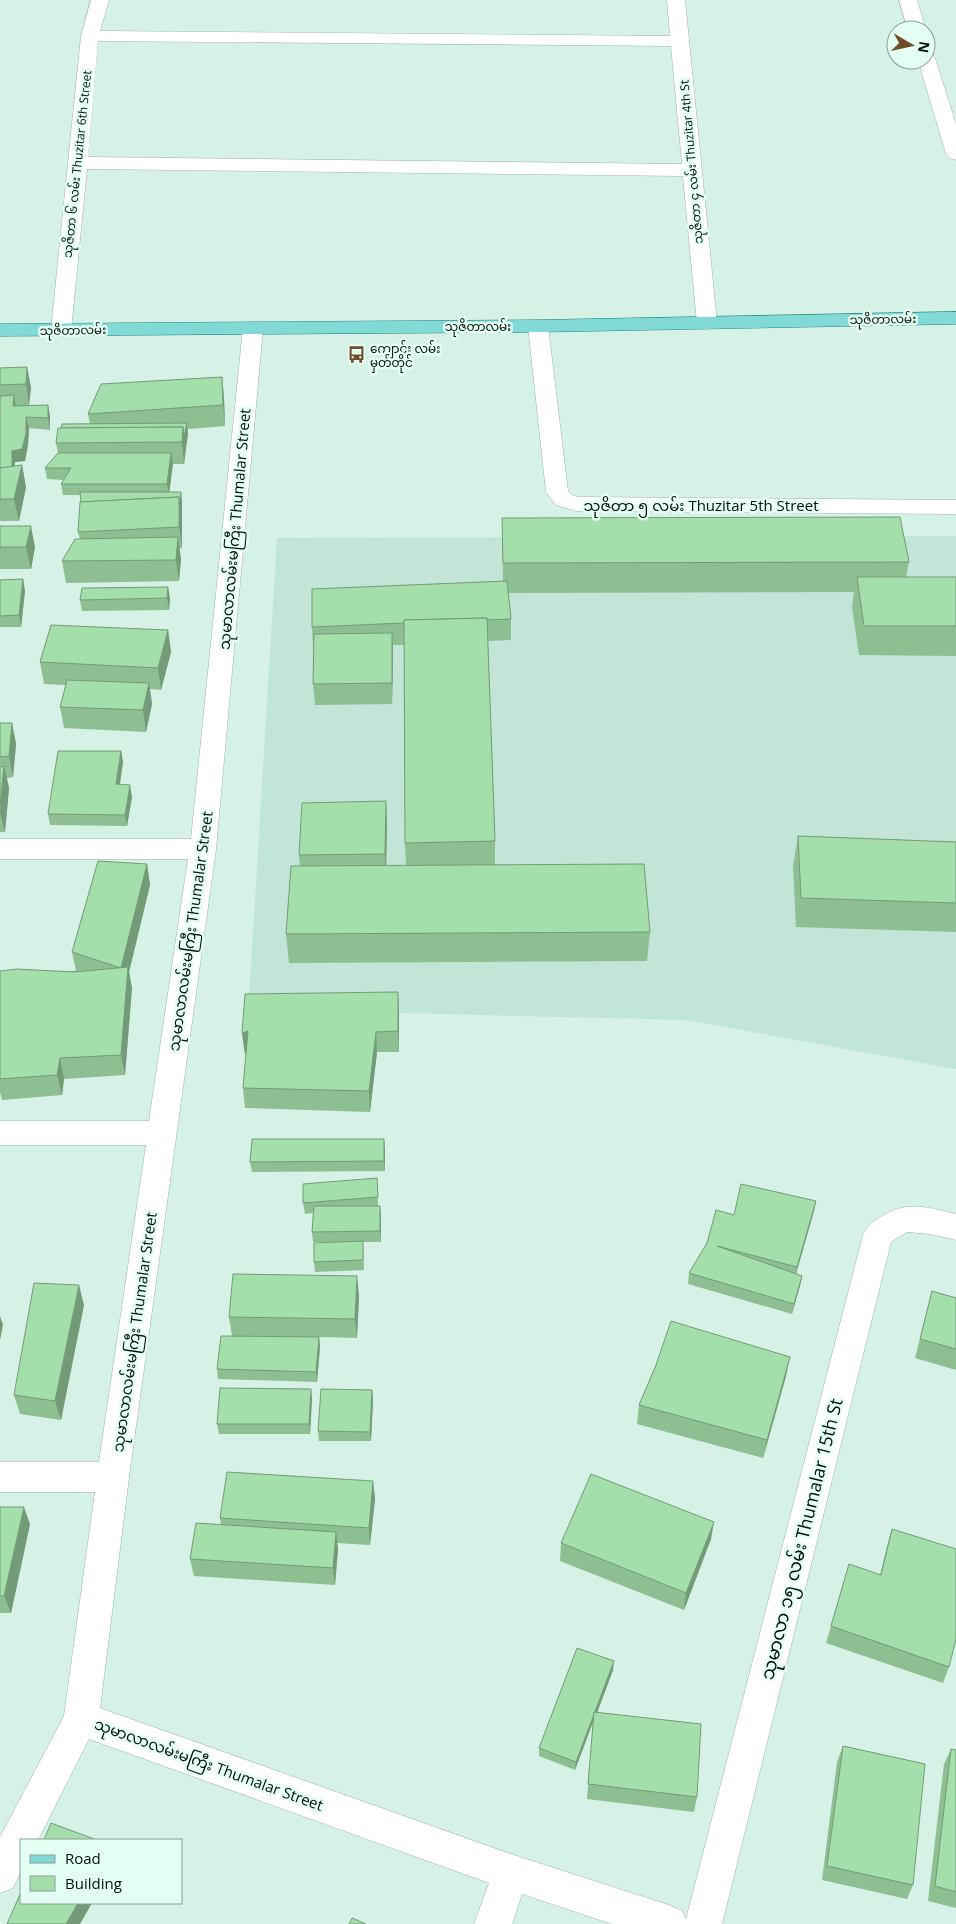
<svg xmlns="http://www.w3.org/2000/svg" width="956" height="1924" viewBox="0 0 956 1924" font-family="'Open Sans','Noto Sans Myanmar',sans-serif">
<rect width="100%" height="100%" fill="#d6f1e6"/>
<polygon fill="#c1e5d7" points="956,536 956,1069 687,1020 399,1013 248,1015 277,538"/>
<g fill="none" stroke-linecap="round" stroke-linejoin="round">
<defs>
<g id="minor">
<path d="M 91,0 L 109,0 L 100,31 L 670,36 L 667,0 L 685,0 L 717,323 L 714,327 L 707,329 L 700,327 L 697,323 L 683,176 L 87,169 L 71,330 L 68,334 L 61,336 L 54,334 L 51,330 L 81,36 ZM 98,41 L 671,46 L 682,164 L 88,157 Z"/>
<polygon points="899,0 917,0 926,30 908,30"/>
<polygon points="926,53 932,54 935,58 956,124 956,160 949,158 946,154 918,60 926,60"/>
<polygon points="538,320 545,322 548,326 568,491 572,495 578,497 956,500 956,514 576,511 556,505 546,492 528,326 531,322"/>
<path d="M 253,322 L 260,324 L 263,328 L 216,849 L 129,1477 L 100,1708 L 511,1854 L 669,1905 L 682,1911 L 686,1919 L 863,1235 C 867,1226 871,1223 879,1218 C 907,1200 925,1207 956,1214 L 956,1240 L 930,1234 L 907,1232 L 891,1242 L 722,1924 L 612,1924 L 522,1894 L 512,1924 L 474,1924 L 489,1883 L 89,1739 L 38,1840 L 21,1840 L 21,1872 L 13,1888 L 0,1893 L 0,1837 L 64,1716 L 95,1492 L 0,1492 L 0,1462 L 99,1462 L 146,1145 L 0,1145 L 0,1121 L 149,1121 L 188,859 L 0,859 L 0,839 L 191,839 L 243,328 L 246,324 Z"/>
</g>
<polygon id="major" points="956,312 956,324 538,332 0,336 0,324 538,320"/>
</defs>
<use href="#minor" stroke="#9bb5ab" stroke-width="1"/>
<use href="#major" stroke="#1f827d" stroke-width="1"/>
<use href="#minor" fill="#fff" fill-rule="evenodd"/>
<use href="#major" fill="#81dad6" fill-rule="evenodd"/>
</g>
<g fill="#8dbf93">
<polygon points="27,367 31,388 29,405 16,406 48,405 50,417 50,430 29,428 28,445 25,461 15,462 14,466 22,465 26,487 19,521 0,521 0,368"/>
<polygon points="222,377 224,398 225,426 188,429 188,434 186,448 184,464 172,464 169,492 181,492 182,503 182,548 179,549 181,559 179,581 66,583 62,561 80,539 78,532 81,502 80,495 63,495 61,484 64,480 47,479 45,468 58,453 56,443 90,424 88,414"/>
<polygon points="502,518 909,562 906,577 956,577 956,656 859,655 852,607 854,592 508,593 511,619 511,640 488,641 495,841 495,865 650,932 647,961 289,963 286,934 300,866 299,855 387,823 386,865 406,865 405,843 404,645 393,645 392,704 315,705 313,684 314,648 313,648 312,627 503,582"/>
<polygon points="0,526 35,547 31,569 0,569"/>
<polygon points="23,579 25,591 21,627 0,627 0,580"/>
<polygon points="170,598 169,610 82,611 80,600"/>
<polygon points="168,630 171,652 161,690 150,689 152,704 146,732 64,728 60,707 66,685 44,684 40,662"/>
<polygon points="0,723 12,723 16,744 13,777 7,778 9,788 5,832 0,832"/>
<polygon points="121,751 123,762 120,784 132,797 127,826 50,825 48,814"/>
<polygon points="798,836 956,842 956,932 796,927 793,866"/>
<polygon points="147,864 150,885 129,972 132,988 125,1075 64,1079 62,1095 2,1100 0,1092 0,971 76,971 72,952"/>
<polygon points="399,1013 399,1052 377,1052 370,1112 245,1108 243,1088 246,1054 245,1054 242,1033"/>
<polygon points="385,1149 385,1171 252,1172 250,1162"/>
<polygon points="377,1178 378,1206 381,1216 381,1242 363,1242 364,1270 315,1272 314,1262 333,1242 313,1242 312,1232 313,1213 305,1214 303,1203"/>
<polygon points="814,1211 796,1274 802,1276 792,1314 688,1284 689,1273 734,1215"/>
<polygon points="932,1291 956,1298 956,1370 915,1358"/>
<polygon points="359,1296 357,1338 319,1337 320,1347 317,1382 218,1379 217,1369 232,1336 229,1317"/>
<polygon points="84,1305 61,1420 20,1414 14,1395"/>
<polygon points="656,1365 786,1376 763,1458 637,1424 639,1405"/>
<polygon points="372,1390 373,1400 371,1441 319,1441 318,1431"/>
<polygon points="312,1398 310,1434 219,1434 217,1424"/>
<polygon points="373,1481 375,1499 370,1545 337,1543 338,1549 335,1585 194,1576 190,1559 221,1525 220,1518"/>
<polygon points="0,1507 30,1524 11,1613 0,1613"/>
<polygon points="892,1529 949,1667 943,1683 826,1643 849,1564 880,1575 887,1546"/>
<polygon points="711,1539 684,1610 560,1561 561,1543"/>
<polygon points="613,1670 597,1712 697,1797 694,1812 587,1799 593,1722 575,1770 539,1756 539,1748"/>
<polygon points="843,1746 913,1885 907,1899 822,1880 837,1762"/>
<polygon points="951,1749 956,1750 956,1908 928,1901 944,1764"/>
</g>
<g fill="#739b78">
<polygon points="27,367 31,388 29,405 26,384"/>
<polygon points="222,377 224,398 225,426 223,405"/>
<polygon points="14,395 16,407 13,406"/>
<polygon points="48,405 50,417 50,430 48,418"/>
<polygon points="26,417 29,428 28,445 25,461 15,462 14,479 12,468 12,451"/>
<polygon points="187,423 188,434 186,448 184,464 182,442 183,427"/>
<polygon points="171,453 173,464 169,495 167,484"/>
<polygon points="22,465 26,487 19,521 14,499"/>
<polygon points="181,492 182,503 182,548 179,527 179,497"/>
<polygon points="31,526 35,547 31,569 26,547"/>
<polygon points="178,537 181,559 179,581 176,560"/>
<polygon points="23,579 25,591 21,627 19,615"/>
<polygon points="168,587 170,598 169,610 167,598"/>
<polygon points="168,630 171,652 161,690 158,668"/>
<polygon points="392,633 393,655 392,704"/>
<polygon points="149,683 152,704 146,732 143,710"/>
<polygon points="12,723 16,744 13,777 9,756"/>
<polygon points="121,751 123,762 118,795 116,784"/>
<polygon points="4,766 9,788 5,832 0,812"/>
<polygon points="130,785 132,797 127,826 125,815"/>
<polygon points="386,801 387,823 386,875 385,854"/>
<polygon points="147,864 150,885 129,972 132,988 125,1075 121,1055 121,968"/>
<polygon points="398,992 399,1013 399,1052 398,1031"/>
<polygon points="248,1031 251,1051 245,1054 242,1033"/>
<polygon points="376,1032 377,1052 370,1112 369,1091"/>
<polygon points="60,1058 64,1079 62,1095 57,1075"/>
<polygon points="384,1139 385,1149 385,1171 384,1161"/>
<polygon points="816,1201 814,1211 795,1277 797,1267"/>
<polygon points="380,1206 381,1216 381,1242 380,1231"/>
<polygon points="357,1276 359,1296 357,1338 355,1319"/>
<polygon points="802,1276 800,1286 792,1314 794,1304"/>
<polygon points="79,1285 84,1305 61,1420 55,1401"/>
<polygon points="0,1316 3,1325 0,1340"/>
<polygon points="319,1337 320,1347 317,1382 316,1372"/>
<polygon points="790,1357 786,1376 763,1458 767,1440"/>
<polygon points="311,1389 312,1398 310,1434 309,1424"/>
<polygon points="372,1390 373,1400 371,1441 370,1432"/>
<polygon points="373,1481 375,1499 370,1545 369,1528"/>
<polygon points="24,1507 30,1524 11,1613 4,1596"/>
<polygon points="714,1522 711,1539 684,1610 686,1593"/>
<polygon points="336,1532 338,1549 335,1585 333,1568"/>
<polygon points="614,1661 613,1670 594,1721 594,1714"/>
<polygon points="594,1714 593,1722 575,1770 576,1762"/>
<polygon points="78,1903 92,1903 80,1924 66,1924"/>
</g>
<g fill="#a4deab" stroke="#739b78">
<polygon points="27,367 26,384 0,385 0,368"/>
<polygon points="222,377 223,405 88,414 101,384"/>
<polygon points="14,395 13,406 48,405 48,418 26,417 26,434 22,449 12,451 12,467 0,468 0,396"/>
<polygon points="187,423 184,437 183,427 61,428 62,424"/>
<polygon points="183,427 182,442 56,443 58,428"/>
<polygon points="58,453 171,453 167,484 61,484 71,468 45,468"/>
<polygon points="22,465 14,499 0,499 0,468"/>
<polygon points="80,492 181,492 180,508 179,497 81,502"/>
<polygon points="179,497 179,527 78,532 80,502"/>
<polygon points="900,517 909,562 503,563 502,518"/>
<polygon points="0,526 31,526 26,547 0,547"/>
<polygon points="178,537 176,560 62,561 75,539"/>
<polygon points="857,577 956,577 956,626 864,626"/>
<polygon points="23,579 19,615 0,616 0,580"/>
<polygon points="507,581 511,619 487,620 487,618 404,620 404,623 312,627 312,589"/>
<polygon points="168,587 167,598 80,600 82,588"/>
<polygon points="487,618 495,841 405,843 404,620"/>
<polygon points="51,625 168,630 158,668 40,662"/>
<polygon points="392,633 392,683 313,684 314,634"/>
<polygon points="67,680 149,683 143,710 60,707"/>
<polygon points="0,723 12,723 9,756 0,757"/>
<polygon points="58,751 121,751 116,784 130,785 125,815 48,814"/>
<polygon points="4,766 0,806 0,767"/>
<polygon points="386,801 385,854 299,855 302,803"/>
<polygon points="798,836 956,842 956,903 801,898"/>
<polygon points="98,861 147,864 121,968 72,952"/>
<polygon points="644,864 650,932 286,934 291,866"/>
<polygon points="128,967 121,1055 60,1058 57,1075 0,1079 0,971 17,969 74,972"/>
<polygon points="398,992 398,1031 376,1032 369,1091 243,1088 248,1031 242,1033 245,994"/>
<polygon points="252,1139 384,1139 384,1161 250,1162"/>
<polygon points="377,1178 378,1197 303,1203 303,1184"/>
<polygon points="741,1184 816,1201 797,1267 717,1246 802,1276 794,1304 689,1273 707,1243 716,1210 734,1215"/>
<polygon points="314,1206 380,1206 380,1231 312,1232"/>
<polygon points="363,1241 363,1260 314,1262 314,1243"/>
<polygon points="233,1274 357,1276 355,1319 229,1317"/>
<polygon points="34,1283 79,1285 55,1401 14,1395"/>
<polygon points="932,1291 956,1298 956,1349 920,1339"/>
<polygon points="671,1321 790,1357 767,1440 639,1405 656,1365"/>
<polygon points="221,1336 319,1337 316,1372 217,1369"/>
<polygon points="220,1388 311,1389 309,1424 217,1424"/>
<polygon points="321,1389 372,1390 370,1432 318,1431"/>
<polygon points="227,1472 373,1481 369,1528 220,1518"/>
<polygon points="591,1474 714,1522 686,1593 561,1543"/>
<polygon points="0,1507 24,1507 4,1596 0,1596"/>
<polygon points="196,1523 336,1532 333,1568 190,1559"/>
<polygon points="892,1529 956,1549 956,1639 949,1667 831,1626 849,1564 881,1575"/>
<polygon points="577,1648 614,1661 576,1762 539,1748"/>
<polygon points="594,1712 701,1724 697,1797 588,1784"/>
<polygon points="843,1746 925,1764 913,1885 827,1866"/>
<polygon points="951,1749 956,1750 956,1892 935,1886"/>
<polygon points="51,1823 97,1840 44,1840"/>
<polygon points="21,1892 21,1903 78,1903 66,1924 7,1924"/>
<polygon points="352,1918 366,1924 349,1924"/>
</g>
<defs>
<symbol id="bus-bare" viewBox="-9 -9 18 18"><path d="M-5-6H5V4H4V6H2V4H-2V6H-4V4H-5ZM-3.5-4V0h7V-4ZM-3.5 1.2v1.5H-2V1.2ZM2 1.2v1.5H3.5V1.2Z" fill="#724c28" stroke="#e3fff3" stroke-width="2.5" paint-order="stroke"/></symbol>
</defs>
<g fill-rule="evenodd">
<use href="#bus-bare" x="344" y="342" width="25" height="25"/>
</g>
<g text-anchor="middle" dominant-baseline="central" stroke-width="5" stroke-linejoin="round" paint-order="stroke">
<g font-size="12" fill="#060e0b" stroke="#e3fff3">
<text transform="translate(691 162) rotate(-95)">သုဇိတာ ၄ လမ်း Thuzitar 4th St</text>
<text transform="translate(77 164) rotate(-84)">သုဇိတာ ၆ လမ်း Thuzitar 6th Street</text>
<text transform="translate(883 319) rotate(-1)">သုဇိတာလမ်း</text>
<text x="478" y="326">သုဇိတာလမ်း</text>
<text transform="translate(73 330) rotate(-1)">သုဇိတာလမ်း</text>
</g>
<g font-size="12" fill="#060e0b" stroke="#e3fff3" text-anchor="start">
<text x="370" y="348">ကျောင်း လမ်း<tspan x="370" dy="14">မှတ်တိုင်</tspan></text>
</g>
<g font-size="15" fill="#060e0b" stroke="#e3fff3">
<text x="701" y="505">သုဇိတာ ၅ လမ်း Thuzitar 5th Street</text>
<text transform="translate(234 529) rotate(-85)">သုမာလာလမ်းမကြီး Thumalar Street</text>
<text transform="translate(190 931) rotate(-82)">သုမာလာလမ်းမကြီး Thumalar Street</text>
<text transform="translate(134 1332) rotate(-82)">သုမာလာလမ်းမကြီး Thumalar Street</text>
<text transform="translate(209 1764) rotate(20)">သုမာလာလမ်းမကြီး Thumalar Street</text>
</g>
<g font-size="18" fill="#060e0b" stroke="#e3fff3">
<text transform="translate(801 1539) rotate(-76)">သုမာလာ ၁၅ လမ်း Thumalar 15th St</text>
</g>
</g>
<rect x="20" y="1839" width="162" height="65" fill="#e3fff3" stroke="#8b9f96"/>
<rect x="30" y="1855" width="25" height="8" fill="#81dad6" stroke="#8b9f96"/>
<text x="65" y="1864" font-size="15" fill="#060e0b">Road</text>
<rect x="30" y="1876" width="25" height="15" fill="#a4deab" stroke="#8b9f96"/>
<text x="65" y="1889" font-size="15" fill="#060e0b">Building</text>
<g transform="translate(911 45) rotate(99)"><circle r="24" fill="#e3fff3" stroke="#8b9f96"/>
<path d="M0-4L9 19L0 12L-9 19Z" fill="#724c28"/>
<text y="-8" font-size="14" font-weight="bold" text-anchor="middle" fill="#060e0b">N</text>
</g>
</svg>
